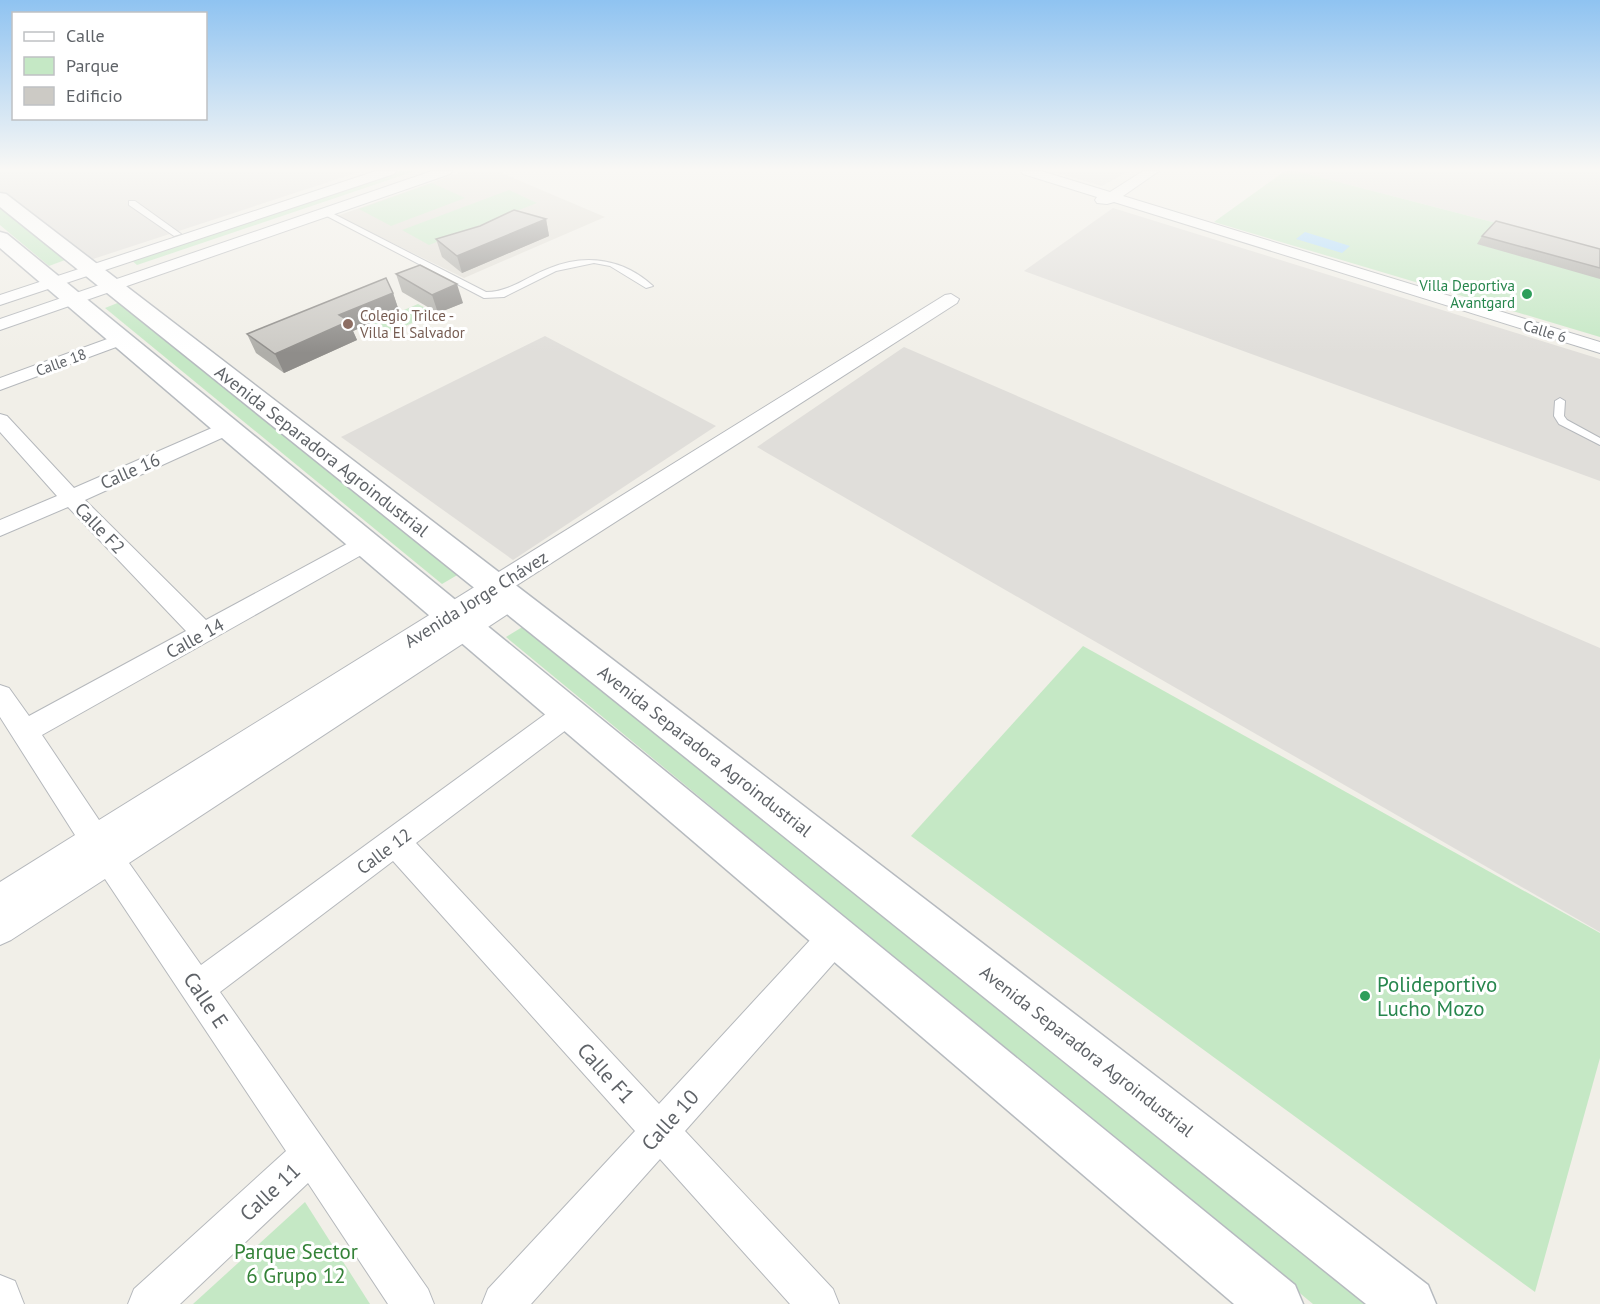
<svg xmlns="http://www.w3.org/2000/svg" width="1600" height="1304" viewBox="0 0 1600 1304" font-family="'PT Sans',sans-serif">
<rect width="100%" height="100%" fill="#f1efe8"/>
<g fill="#e0deda">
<polygon points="0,171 362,171 90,260 0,191"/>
<polygon points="1050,171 1129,171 1102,186"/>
<polygon points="1296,171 1600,171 1600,250"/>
<polygon points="1113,208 1600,359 1600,481 1024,271"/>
<polygon points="545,336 716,426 513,560 341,437"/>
<polygon points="904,347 1600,648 1600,932 757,447"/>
</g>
<polygon fill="#e1ded6" points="464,171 497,171 605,217 464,278 337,216"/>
<g fill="#c5e8c5">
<polygon points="394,171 415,171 137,265 130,259"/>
<polygon points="1285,171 1296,171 1600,250 1600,337 1214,222"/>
<polygon points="432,183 465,198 391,226 359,209"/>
<polygon points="509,190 537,203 429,245 402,230"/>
<polygon points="0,208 65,260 49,266 0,225"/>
<polygon points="120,302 459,574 442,584 105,308"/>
<polygon points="418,304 435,313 380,337 364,327"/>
<polygon points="524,626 1366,1304 1313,1304 506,637"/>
<polygon points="1083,646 1600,933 1600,1058 1535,1292 911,836"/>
<polygon points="305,1202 370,1304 193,1304"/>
</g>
<polygon fill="#aadaff" points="1305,232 1350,246 1342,253 1296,239"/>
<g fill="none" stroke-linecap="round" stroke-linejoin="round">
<defs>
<g id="lane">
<polygon points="129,201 135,201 181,234 174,236 129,205"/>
<path d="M 326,210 L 486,292 C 510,292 528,276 550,268 C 586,253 624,259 653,286 L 646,288 L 610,266 L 594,263 L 556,271 L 504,297 L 484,298 L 323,214 L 323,210 Z"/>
<polygon points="1560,398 1565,401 1564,416 1567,420 1600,438 1600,445 1559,424 1554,416 1555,401"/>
</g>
<g id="street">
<polygon points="376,171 396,171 394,174 0,305 0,295"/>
<polygon points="432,171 452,171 450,174 0,330 0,319"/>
<polygon points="1021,171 1041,171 1110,192 1143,171 1159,171 1123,196 1600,342 1600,353 1114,202 1107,204 1097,203 1095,200 1097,197 1023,174"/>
<polygon points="951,294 959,299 957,303 503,594 511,591 520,594 523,600 520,606 129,863 201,965 558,705 568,702 578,705 582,713 578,721 416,843 659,1104 824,925 836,920 848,925 852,936 848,947 685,1131 833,1289 839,1304 790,1304 660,1159 531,1304 482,1304 488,1289 635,1131 393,861 220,992 428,1289 434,1304 388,1304 308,1183 180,1304 128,1304 134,1289 286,1151 105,879 11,940 0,945 0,882 75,835 0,717 0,685 9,688 29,716 186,631 68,507 0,536 0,520 57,496 0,432 0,414 7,416 74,488 221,424 235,424 238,428 235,432 85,500 206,620 356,539 364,536 372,539 375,544 372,549 42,735 99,820 945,295"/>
<polygon points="121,334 127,335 130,339 127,343 0,390 0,378"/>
<polygon points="0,1275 15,1281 24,1304 0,1304"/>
</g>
<g id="secondary">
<polygon points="0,193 6,194 1428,1285 1436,1304 1366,1304 0,207"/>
<polygon points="0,232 7,234 1295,1285 1303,1304 1234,1304 0,248"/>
</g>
</defs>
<use href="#lane" stroke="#b5b8bc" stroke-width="2"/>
<use href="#street" stroke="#b5b8bc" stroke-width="2"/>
<use href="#secondary" stroke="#b6babf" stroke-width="3"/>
<use href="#lane" fill="#fff" fill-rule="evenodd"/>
<use href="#street" fill="#fff" fill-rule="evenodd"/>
<use href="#secondary" fill="#fff" fill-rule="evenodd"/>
</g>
<g fill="#afaea9">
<polygon points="546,219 549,236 462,273 442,257 436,239"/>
<polygon points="1482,236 1600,249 1600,279 1477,244"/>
<polygon points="396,274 463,303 438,313 402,292"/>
<polygon points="393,293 399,311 353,331 357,340 284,373 256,353 247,334"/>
</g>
<g fill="#8f8d8a">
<polygon points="546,219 549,236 462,273 457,256"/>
<polygon points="457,284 463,303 438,313 432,295"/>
<polygon points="393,293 399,311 353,331 357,340 284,373 275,354 339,315"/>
</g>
<g fill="#cccac5" stroke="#8f8d8a" stroke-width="1.5">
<polygon points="514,210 546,219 457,256 436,239 480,226"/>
<polygon points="1496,221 1600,249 1600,268 1482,236"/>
<polygon points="420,265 457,284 432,295 396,274"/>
<polygon points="386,278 393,293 339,315 349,321 275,354 247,334"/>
</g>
<linearGradient id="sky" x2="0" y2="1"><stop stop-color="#8fc3f1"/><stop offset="0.48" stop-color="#f9f8f5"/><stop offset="1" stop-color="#f9f8f5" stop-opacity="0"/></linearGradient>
<rect width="1600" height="353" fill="url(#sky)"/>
<g fill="#2e9e5b" stroke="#fff" stroke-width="2">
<circle cx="1527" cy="294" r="6"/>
<circle cx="1365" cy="996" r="6"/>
</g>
<circle fill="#8d6e63" stroke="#fff" stroke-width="2" cx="348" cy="324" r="6"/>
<g text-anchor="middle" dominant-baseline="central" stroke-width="6" stroke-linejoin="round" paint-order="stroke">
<g font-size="15" fill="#27864d" stroke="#fff" text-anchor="end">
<text x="1515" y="285">Villa Deportiva<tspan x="1515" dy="17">Avantgard</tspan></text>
</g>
<g font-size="15" fill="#785e54" stroke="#fff" text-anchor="start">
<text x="360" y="315">Colegio Trilce -<tspan x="360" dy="17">Villa El Salvador</tspan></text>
</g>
<g font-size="15" fill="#5f6368" stroke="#fff">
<text transform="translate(1545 331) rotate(17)">Calle 6</text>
<text transform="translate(61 362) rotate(-20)">Calle 18</text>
</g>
<g font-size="18" fill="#5f6368" stroke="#fff">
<text transform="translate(322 451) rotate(38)">Avenida Separadora Agroindustrial</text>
<text transform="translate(130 471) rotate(-24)">Calle 16</text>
<text transform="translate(100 528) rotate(46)">Calle F2</text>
<text transform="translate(476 599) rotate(-32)">Avenida Jorge Chávez</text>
<text transform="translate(195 638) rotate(-29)">Calle 14</text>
<text transform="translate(705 751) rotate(38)">Avenida Separadora Agroindustrial</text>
<text transform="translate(384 851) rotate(-37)">Calle 12</text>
<text transform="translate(1087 1051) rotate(38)">Avenida Separadora Agroindustrial</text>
</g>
<g font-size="21" fill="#27864d" stroke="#fff" text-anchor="start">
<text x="1377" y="984">Polideportivo<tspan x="1377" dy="24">Lucho Mozo</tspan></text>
</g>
<g font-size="21" fill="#5f6368" stroke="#fff">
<text transform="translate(206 1000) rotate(56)">Calle E</text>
<text transform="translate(606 1073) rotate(48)">Calle F1</text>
<text transform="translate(670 1120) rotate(-48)">Calle 10</text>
<text transform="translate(270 1192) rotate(-43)">Calle 11</text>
</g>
<g font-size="21" fill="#348238" stroke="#fff">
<text x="296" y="1251">Parque Sector<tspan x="296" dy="24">6 Grupo 12</tspan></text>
</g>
</g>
<rect x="12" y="12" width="195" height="108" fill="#ffffff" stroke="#bfc1c3" stroke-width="1.5"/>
<rect x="24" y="32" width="30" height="9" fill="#ffffff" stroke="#bfc1c3" stroke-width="1.5"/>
<text x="66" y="42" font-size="18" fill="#5f6368">Calle</text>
<rect x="24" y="57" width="30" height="18" fill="#c5e8c5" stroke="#bfc1c3" stroke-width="1.5"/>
<text x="66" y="72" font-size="18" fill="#5f6368">Parque</text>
<rect x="24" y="87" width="30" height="18" fill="#cccac5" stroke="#bfc1c3" stroke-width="1.5"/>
<text x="66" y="102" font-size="18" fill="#5f6368">Edificio</text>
</svg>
